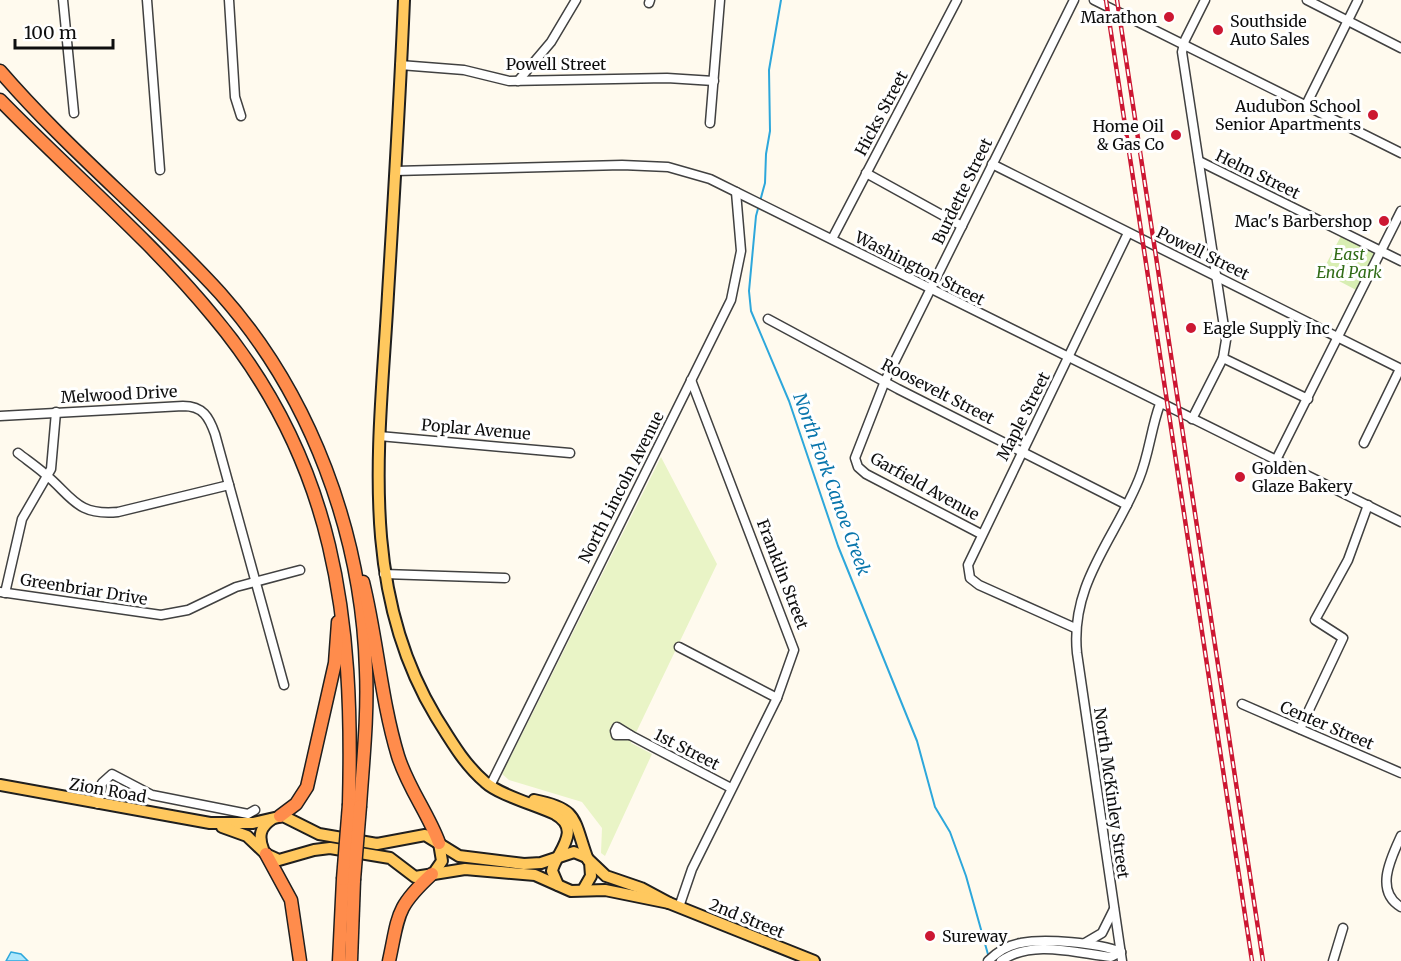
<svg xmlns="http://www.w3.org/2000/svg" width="1401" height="961" viewBox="0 0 1401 961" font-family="Merriweather,serif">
<rect width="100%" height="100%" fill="#fffaee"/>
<polygon fill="#d8eeb3" points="1341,236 1376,254 1358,291 1322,272"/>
<polygon fill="#e9f4c6" points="661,457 717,564 631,743 652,754 605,856 601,853 602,828 582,802 509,780 502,774"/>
<polygon fill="#ade7fc" stroke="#2da7db" stroke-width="1.5" points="11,952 21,954 28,961 6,961"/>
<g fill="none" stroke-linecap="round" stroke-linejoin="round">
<polyline stroke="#2da7db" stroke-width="2" points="781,0 769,70 770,131 766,154 765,183 756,216 749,291 751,311 789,401 838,546 917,741 935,807 950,832 966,876 989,958"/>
<defs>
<g id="minor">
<polyline points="63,0 74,113"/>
<polyline points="147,0 160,170"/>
<polyline points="229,0 235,97 241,116"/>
<polyline points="1094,0 1401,153"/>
<polyline points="1307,0 1401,48"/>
<polyline points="649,3 650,0"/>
<polyline points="400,65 464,70 509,81 667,78 714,81"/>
<polyline points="518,81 551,42 576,0"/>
<polyline points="1305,107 1358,0"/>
<polyline points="710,123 720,0"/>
<polyline points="1199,161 1401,261"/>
<polyline points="992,164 1401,369"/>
<polyline points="395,171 622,165 668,167 710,179 1401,522"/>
<polyline points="866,173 962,226"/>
<polyline points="832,239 957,0"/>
<polyline points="768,319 898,389 1127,505"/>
<polyline points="1223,358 1308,399"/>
<path d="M 0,416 L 183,406 C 203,406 209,417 215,434 L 284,685"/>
<polyline points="1192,419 1223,358 1226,340 1182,52 1185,40 1205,0"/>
<polyline points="379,436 570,453"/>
<polyline points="1364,443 1400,369"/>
<path d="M 18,453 C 27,460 37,467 45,474 C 72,496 76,516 118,512 L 229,485"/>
<polyline points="1276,460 1401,211"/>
<polyline points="981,534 866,474 858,467 855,458 885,381 1074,0"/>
<polyline points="384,574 505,578"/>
<polyline points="0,592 161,615 188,610 236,587 300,570"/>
<polyline points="5,593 22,519 51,469 56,412"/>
<polyline points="1075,628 979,585 970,578 968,565 1128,233"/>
<polyline points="679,647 777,698"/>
<polyline points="1242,704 1401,773"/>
<polygon points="617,727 630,735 616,735 615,731"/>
<polyline points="1300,729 1343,638 1315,620 1348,560 1368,505"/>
<polyline points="630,735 731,788"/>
<polyline points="490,786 731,300 741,251 736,192"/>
<polyline points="98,804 102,783 112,774 152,795 248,814 255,810"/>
<path d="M 1401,836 C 1391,858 1374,891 1401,907"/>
<polyline points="679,907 692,869 777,698 794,650 691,380"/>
<polyline points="1085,943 1102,933 1114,909"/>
<path d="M 988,961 C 997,952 1008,945 1021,943 C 1045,938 1098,943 1121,952"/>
<path d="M 1001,961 C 1032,939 1076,953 1111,957 L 1121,952"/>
<path d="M 1122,961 L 1077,653 C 1070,583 1115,539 1139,479 C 1149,455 1151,428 1160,404"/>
<polyline points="1333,961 1343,928"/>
</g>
<g id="major">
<path d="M 404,0 C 400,98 394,196 388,294 C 380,439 357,586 436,717 C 451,741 464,764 485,782 C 499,795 536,805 555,814 C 584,830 555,854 552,871 L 558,885"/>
<polyline points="0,785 210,823 253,823 283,816 319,834 377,844 425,835 459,856 524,864 541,863 574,852 586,857 606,876 641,888 669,903"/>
<path d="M 534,800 C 580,809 573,820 588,860"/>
<polyline points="222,827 247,836 266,854 279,860 314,850 330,848 390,858 415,877 465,869 535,875 571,891 605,890 669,903 814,961"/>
<path d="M 263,849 C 258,836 260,827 272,819"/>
<polyline points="433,874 442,861 439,843"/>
<polyline points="583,890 591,876 590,862"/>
</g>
<g id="highway">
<path d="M 0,71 C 68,150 150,216 220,293 C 311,395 362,534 366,670 C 368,715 363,761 360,806"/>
<path d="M 0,100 C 70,172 149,238 213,316 C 336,462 354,620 349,804"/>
<path d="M 363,582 C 377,639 381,700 398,756 C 408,788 428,813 439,843"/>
<polyline points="280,816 296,804 307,787 335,663 338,622"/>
<polyline points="266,854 291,900 300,961"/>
<polyline points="339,961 343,879"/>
<polyline points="351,961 354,880"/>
<path d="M 389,961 C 399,915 395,908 432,874"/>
</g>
</defs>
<use href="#minor" stroke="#414141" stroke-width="11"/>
<use href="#major" stroke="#1f1f1f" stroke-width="14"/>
<use href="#highway" stroke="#1f1f1f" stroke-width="15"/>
<use href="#minor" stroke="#fff" stroke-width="8"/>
<use href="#major" stroke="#ffc85e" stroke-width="10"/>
<use href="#highway" stroke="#ff8c4c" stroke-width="12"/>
<defs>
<g id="rail">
<polyline points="1106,0 1252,961"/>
<polyline points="1117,0 1263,961"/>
</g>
</defs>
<use href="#rail" stroke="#cc1732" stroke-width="4.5"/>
<use href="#rail" stroke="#fff" stroke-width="2" stroke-dasharray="7" stroke-linecap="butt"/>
<defs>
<g id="highway-bridge">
<polyline points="343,879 349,804"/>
<polyline points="354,880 360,806"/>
</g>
</defs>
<use href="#highway-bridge" stroke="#1f1f1f" stroke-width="15" stroke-linecap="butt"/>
<use href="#highway-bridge" stroke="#ff8c4c" stroke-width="12"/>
</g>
<g fill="#cc1732" stroke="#fff" stroke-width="2">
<circle cx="1169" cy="17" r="6"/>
<circle cx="1218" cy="30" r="6"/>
<circle cx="1373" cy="115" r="6"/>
<circle cx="1176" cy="135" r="6"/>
<circle cx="1384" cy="221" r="6"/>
<circle cx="1191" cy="328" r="6"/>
<circle cx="1240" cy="477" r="6"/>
<circle cx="930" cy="936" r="6"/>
</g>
<g text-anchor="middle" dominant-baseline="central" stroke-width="6" stroke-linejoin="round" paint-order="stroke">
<g font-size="16" fill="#0e0e0e" stroke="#fff" text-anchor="end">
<text x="1157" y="17">Marathon</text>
<text x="1230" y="21" text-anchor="start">Southside<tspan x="1230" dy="18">Auto Sales</tspan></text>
<text x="1361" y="106">Audubon School<tspan x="1361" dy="18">Senior Apartments</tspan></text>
<text x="1164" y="126">Home Oil<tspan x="1164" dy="18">&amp; Gas Co</tspan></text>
<text x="1372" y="221">Mac's Barbershop</text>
<text x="1203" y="328" text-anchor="start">Eagle Supply Inc</text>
<text x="1252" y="468" text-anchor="start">Golden<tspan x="1252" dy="18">Glaze Bakery</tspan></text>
<text x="942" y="936" text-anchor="start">Sureway</text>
</g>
<g font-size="16" fill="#0e0e0e" stroke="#fff">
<text x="556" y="64">Powell Street</text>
<text transform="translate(881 113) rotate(-62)">Hicks Street</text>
<text transform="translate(1258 174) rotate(26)">Helm Street</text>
<text transform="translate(962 191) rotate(-64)">Burdette Street</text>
<text transform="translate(1203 253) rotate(26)">Powell Street</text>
<text transform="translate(920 268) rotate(27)">Washington Street</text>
<text transform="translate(938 391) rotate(27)">Roosevelt Street</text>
<text transform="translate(119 394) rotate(-3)">Melwood Drive</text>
<text transform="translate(1023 416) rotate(-63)">Maple Street</text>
<text transform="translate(476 429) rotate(5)">Poplar Avenue</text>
<text transform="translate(925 486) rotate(29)">Garfield Avenue</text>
<text transform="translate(621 487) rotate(-63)">North Lincoln Avenue</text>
<text transform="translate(783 574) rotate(69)">Franklin Street</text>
<text transform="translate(84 589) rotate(9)">Greenbriar Drive</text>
<text transform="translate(1327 725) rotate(23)">Center Street</text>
<text transform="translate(687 749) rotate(27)">1st Street</text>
<text transform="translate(108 790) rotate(10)">Zion Road</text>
<text transform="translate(1112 793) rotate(82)">North McKinley Street</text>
<text transform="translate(747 918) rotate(22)">2nd Street</text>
</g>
<g font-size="16" font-style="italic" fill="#316c17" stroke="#fff">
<text x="1349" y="254">East<tspan x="1349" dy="18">End Park</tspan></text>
</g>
<g font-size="18" font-style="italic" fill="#0a76ac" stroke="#fff">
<text transform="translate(832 484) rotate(70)">North Fork Canoe Creek</text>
</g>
</g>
<path d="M15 39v9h98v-9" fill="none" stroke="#0e0e0e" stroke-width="3"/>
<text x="24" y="39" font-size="18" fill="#0e0e0e" stroke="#ffffff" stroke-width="4.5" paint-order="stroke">100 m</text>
</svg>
